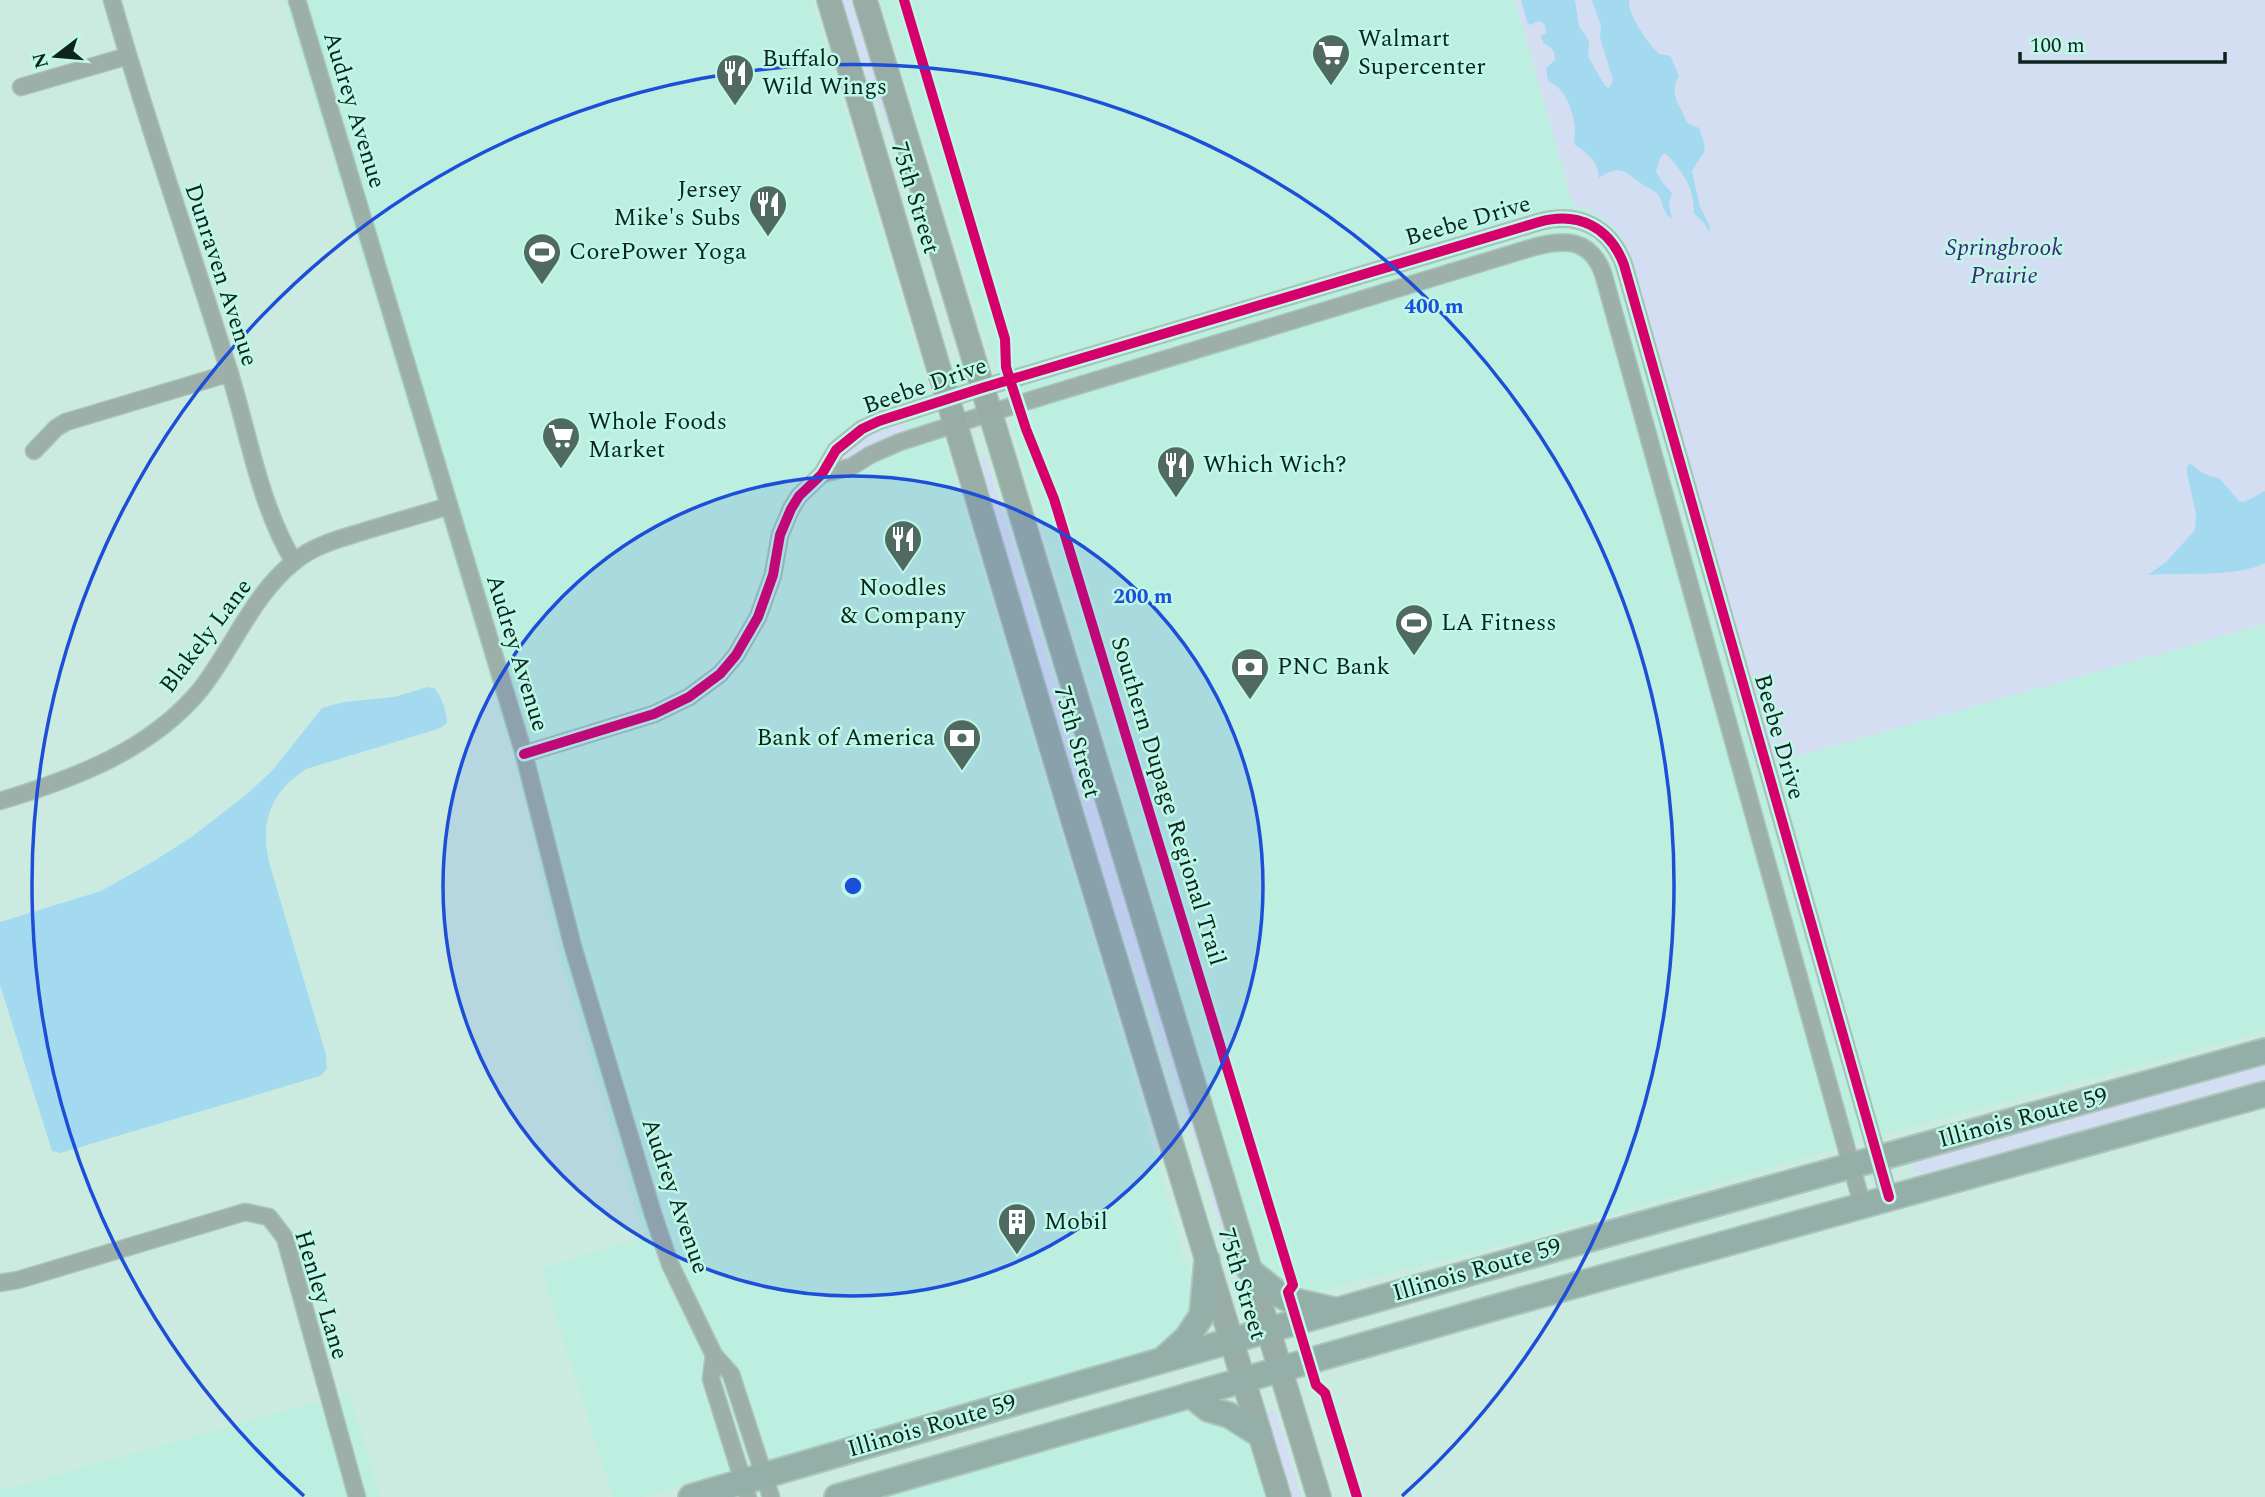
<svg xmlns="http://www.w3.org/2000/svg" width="2265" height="1497" viewBox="0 0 2265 1497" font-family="Spectral,serif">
<rect width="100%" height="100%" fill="#cbebe1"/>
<g fill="#bcefe0">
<polygon points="284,0 812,0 1131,1064 1184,1261 1188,1264 1192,1274 1196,1304 1174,1341 1142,1354 642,1497 613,1497 541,1268 645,1237 559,953 524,798 508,739"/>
<polygon points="880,0 1515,0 1573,204 1603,217 1618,231 1627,247 1774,763 2265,624 2265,1031 1881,1135 1523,1240 1321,1290 1299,1291 1278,1283 1267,1273 1259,1258 996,373"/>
<polygon points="349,1393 380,1497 0,1497 0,1491"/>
<polygon points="1238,1394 1270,1497 879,1497"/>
</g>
<g fill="#d4def2">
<polygon points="838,0 850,0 874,64 964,367 958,355 905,172"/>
<path d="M 1515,0 L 2265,0 L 2265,624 L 1774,763 L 1627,247 C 1614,223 1598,213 1573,204 Z"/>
<polygon points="904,423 907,431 879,440 841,462 839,460 839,456 865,437"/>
<polygon points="985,454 1068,728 1110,840 1247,1302 1243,1303 1171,1063 1092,852 995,531 981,455"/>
<polygon points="2265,1065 2265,1081 1926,1173 1918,1173 1914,1170 1914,1163 1917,1160"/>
<polygon points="1275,1410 1299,1489 1302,1497 1287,1497 1265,1413"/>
</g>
<g fill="#a4daf0">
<path d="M 1521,0 L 1575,0 L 1579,26 L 1589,41 L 1588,56 L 1605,86 L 1609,88 L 1613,80 L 1600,38 L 1601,26 L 1592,0 L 1629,0 C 1627,13 1647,41 1656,51 C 1661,57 1665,53 1671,57 L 1679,76 C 1667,94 1682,106 1687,123 L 1699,128 C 1710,158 1704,147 1692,172 L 1700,207 L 1710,226 L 1709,232 L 1704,223 L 1694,213 C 1694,187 1682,170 1665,153 L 1661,156 L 1656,171 L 1661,181 L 1672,193 L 1669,204 L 1672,219 C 1663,214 1663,203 1658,194 C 1652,189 1645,187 1639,182 C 1624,170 1617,165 1599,178 C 1598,161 1588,154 1575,145 C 1573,139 1575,135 1575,128 C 1573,110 1565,88 1548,81 L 1546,68 L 1555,60 C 1555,49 1552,48 1543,43 L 1541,36 L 1546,33 L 1545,25 L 1540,21 L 1530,25 L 1527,22 Z"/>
<path d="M 2190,463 L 2202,473 L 2220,479 L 2239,501 L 2244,502 L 2265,491 L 2265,563 C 2236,578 2181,572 2148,575 L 2166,562 L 2195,530 L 2196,514 L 2187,473 L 2187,467 Z"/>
<path d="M 428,687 L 434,688 C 442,696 447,712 447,723 L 441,728 L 306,769 C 271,792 260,821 269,862 L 326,1055 L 327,1069 L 320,1076 L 60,1153 L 52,1151 L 0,985 L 0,922 L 101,891 L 149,864 L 190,838 L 247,794 L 272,771 L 322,708 L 344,702 L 394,697 Z"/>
</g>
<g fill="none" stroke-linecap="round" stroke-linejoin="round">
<defs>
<g id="minor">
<path d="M 112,0 C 147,125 191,247 229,371 C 249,434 259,504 294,562"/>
<polyline points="297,0 524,754 573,947 653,1214 670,1264 714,1355 731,1374 771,1497"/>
<polyline points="21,87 128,56"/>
<polyline points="34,451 56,428 66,422 230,373"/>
<path d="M 822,474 L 851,467 L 870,455 L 900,442 L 1018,404 L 1534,247 C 1564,239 1590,238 1603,273 L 1862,1204"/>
<path d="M 524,754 L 654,714 L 689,697 L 720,674 L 736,655 L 758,617 L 773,575 L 780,535 L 791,509 L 799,496 L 822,474 L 836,450 L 862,429 L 879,421 L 982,388 L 1539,222 C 1578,211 1610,227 1624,265 L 1889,1197"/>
<path d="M 0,801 C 73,779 150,751 201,689 C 233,648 253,594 295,561 C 316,544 343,538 368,530 C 395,522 422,514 449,506"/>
<polyline points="0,1283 18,1280 245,1212 269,1217 285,1238 357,1497"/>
<polyline points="714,1355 711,1379 748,1497"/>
</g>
<g id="secondary">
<polyline points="829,0 1071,813 1279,1497"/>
<polyline points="865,0 1319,1497"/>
</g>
<g id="primary">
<polyline points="1250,1271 1280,1295 1290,1300 1334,1310"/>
<polyline points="1166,1357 1187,1338 1202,1315 1207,1260"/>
<polyline points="1191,1395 1208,1409 1229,1415 1259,1434"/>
<path d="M 691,1497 C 1215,1343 1739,1196 2265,1051"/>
<polyline points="837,1497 1504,1305 2265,1094"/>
</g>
</defs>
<use href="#minor" stroke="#abc5bd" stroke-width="19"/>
<use href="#secondary" stroke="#abc5bd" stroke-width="26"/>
<use href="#primary" stroke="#abc5bd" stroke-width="28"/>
<use href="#minor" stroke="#9cafa9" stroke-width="16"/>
<use href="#secondary" stroke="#97ada6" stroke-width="23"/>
<use href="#primary" stroke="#94afa8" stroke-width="24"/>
<defs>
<g id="cycleway">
<polyline points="904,0 1005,339 1006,367 1010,380 1026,429 1054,499 1293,1285 1288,1292 1316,1385 1325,1393 1357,1497"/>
<path d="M 524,754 L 654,714 L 689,697 L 720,674 L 736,655 L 758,617 L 773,575 L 780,535 L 791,509 L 799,496 L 822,474 L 836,450 L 862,429 L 879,421 L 982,388 L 1539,222 C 1578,211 1610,227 1624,265 L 1889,1197"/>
</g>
</defs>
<use href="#cycleway" stroke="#bef8e6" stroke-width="15"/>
<use href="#cycleway" stroke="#d6006c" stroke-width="10"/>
</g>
<circle cx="853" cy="886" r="410" fill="#1d4ed8" fill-opacity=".12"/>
<g fill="none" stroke="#1d4ed8" stroke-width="3.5">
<circle cx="853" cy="886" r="410"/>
<path d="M304 1496A821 821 0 1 1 1402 1496"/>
</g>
<defs>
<symbol id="supermarket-pin" viewBox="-11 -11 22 30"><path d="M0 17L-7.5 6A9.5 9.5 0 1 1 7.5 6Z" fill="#506a62" stroke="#bef8e6"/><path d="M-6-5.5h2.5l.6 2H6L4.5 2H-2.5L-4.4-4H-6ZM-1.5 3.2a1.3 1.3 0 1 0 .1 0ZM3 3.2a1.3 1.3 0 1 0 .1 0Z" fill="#fff"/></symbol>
<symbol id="restaurant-pin" viewBox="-11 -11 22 30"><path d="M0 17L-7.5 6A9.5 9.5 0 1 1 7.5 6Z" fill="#506a62" stroke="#bef8e6"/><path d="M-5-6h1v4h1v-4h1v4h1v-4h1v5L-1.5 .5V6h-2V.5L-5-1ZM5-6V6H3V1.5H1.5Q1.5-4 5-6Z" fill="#fff"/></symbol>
<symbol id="stadium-pin" viewBox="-11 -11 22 30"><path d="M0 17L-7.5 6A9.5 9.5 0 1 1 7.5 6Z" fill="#506a62" stroke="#bef8e6"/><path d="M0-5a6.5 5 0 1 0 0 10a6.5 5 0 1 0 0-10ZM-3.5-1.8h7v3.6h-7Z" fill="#fff"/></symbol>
<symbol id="bank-pin" viewBox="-11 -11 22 30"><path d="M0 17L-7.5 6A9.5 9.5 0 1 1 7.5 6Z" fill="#506a62" stroke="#bef8e6"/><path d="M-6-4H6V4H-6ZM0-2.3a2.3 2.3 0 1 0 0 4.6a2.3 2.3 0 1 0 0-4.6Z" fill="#fff"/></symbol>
<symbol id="building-pin" viewBox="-11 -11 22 30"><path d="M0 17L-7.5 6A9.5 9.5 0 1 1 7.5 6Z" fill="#506a62" stroke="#bef8e6"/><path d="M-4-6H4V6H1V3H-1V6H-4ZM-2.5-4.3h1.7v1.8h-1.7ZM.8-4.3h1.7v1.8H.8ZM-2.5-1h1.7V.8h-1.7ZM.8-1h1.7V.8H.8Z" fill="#fff"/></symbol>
</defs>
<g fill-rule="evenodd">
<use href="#supermarket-pin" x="1309" y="31" width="44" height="60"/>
<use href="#restaurant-pin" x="713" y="51" width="44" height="60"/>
<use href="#restaurant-pin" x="746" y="182" width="44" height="60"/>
<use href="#stadium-pin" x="520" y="230" width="44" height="60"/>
<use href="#supermarket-pin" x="539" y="414" width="44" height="60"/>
<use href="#restaurant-pin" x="1154" y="443" width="44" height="60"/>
<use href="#restaurant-pin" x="881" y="517" width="44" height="60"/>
<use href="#stadium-pin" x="1392" y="601" width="44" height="60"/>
<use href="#bank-pin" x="1228" y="645" width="44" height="60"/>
<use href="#bank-pin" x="940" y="716" width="44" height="60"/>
<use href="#building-pin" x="995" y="1200" width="44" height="60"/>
</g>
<g text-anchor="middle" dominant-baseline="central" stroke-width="5" stroke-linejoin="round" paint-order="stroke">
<g font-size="24" fill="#0d241e" stroke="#bef8e6" text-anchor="start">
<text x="1358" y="39">Walmart<tspan x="1358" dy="28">Supercenter</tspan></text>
<text x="762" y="59">Buffalo<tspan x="762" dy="28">Wild Wings</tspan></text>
<text x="741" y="190" text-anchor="end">Jersey<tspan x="741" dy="28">Mike's Subs</tspan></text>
<text x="569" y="252">CorePower Yoga</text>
<text x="588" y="422">Whole Foods<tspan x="588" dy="28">Market</tspan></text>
<text x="1203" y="465">Which Wich?</text>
<text x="903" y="588" text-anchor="middle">Noodles<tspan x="903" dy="28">&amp; Company</tspan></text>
<text x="1441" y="623">LA Fitness</text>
<text x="1277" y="667">PNC Bank</text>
<text x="935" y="738" text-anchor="end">Bank of America</text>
<text x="1044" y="1222">Mobil</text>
</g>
<g font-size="24" fill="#0d241e" stroke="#bef8e6">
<text transform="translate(354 110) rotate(73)">Audrey Avenue</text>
<text transform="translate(915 198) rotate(73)">75th Street</text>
<text transform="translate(1468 221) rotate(-16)">Beebe Drive</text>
<text transform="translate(221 275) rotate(72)">Dunraven Avenue</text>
<text transform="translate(925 386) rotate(-19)">Beebe Drive</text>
<text transform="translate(206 636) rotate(-53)">Blakely Lane</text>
<text transform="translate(517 653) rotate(73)">Audrey Avenue</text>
<text transform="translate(1779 737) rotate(74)">Beebe Drive</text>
<text transform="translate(1077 742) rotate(74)">75th Street</text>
<text transform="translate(1168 801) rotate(73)">Southern Dupage Regional Trail</text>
<text transform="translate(2023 1118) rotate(-15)">Illinois Route 59</text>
<text transform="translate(675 1196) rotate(71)">Audrey Avenue</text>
<text transform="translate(1477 1270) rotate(-16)">Illinois Route 59</text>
<text transform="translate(1242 1284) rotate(73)">75th Street</text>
<text transform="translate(321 1295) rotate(73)">Henley Lane</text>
<text transform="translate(932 1426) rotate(-16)">Illinois Route 59</text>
</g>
<g font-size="24" font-style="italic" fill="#432678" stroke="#bef8e6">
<text x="2004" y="248">Springbrook<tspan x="2004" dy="28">Prairie</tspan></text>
</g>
</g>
<circle cx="853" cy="886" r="10" fill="#1d4ed8" stroke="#bef8e6" stroke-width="3.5"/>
<g font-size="21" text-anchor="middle" font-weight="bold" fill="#1d4ed8" stroke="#bef8e6" stroke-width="5" stroke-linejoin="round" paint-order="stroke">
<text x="1434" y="313">400 m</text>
<text x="1143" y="603">200 m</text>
</g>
<g transform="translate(56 56) rotate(254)" stroke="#bef8e6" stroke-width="5" paint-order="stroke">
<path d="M0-5L12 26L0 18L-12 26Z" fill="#0d241e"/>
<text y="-10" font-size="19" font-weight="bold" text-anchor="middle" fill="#0d241e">N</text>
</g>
<path d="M2020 52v10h205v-10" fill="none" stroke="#0d241e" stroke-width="3.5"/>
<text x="2030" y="52" font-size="21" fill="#0d241e" stroke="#bef8e6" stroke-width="5" paint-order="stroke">100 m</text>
</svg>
